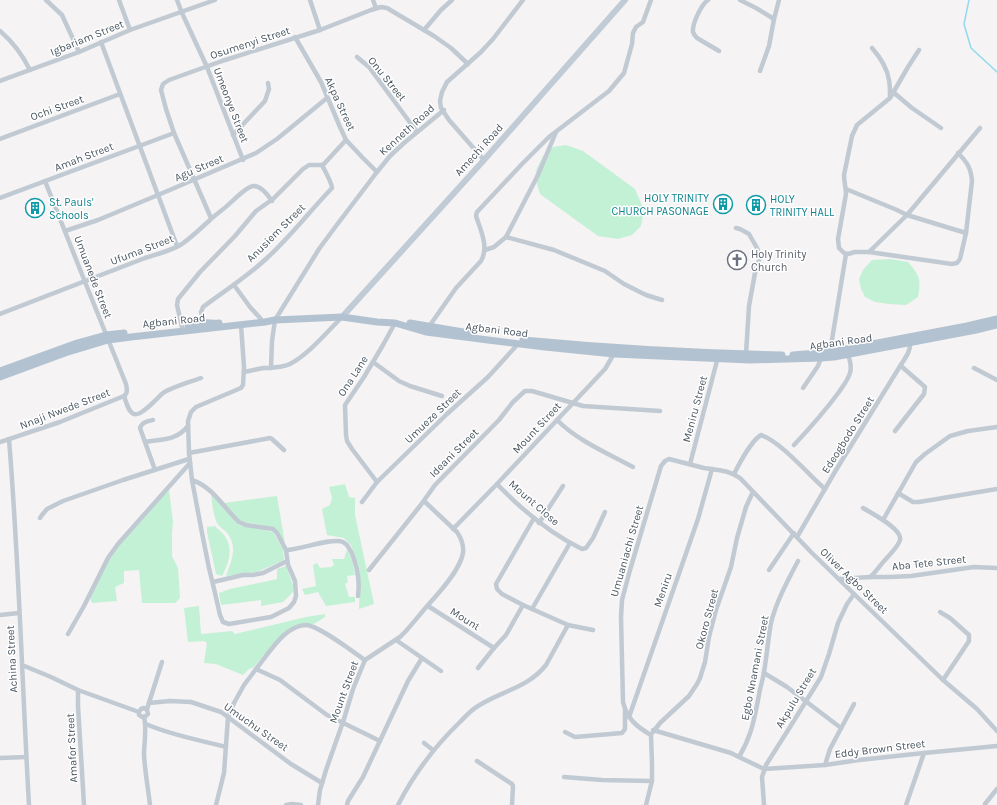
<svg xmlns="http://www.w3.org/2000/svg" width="997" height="805" viewBox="0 0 997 805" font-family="Karla,sans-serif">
<rect width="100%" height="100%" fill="#f5f3f3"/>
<g fill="#c3f1d5">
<polygon points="566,145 583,151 635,189 644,210 641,226 632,235 618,239 598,236 540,194 535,177 537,168 543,156 553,147"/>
<path d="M 890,259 L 908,262 C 920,276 921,279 918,297 L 906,305 L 889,304 L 875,302 L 865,297 L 861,289 L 859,279 L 863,270 L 872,260 Z"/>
<polygon points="345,484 349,497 355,498 355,515 374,604 359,609 360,582 358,564 351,545 344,538 327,535 322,509 330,505 332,498 329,487"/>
<polygon points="169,490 173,522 172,532 172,556 178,568 180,598 175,603 142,603 139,570 124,571 124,583 115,587 117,601 92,603 90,597 113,552 125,537"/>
<path d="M 211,493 L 239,525 L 273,532 L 283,549 L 284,560 L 257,572 L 226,576 C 231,562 238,548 228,534 C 225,530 220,528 217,523 C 213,514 212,502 211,493 Z"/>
<polygon points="277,496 285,544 275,529 260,525 244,522 237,518 224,503"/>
<path d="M 215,526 C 218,530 221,531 224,535 C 234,548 229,563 222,576 L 216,574 L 207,532 L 207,527 Z"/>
<polygon points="347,549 352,560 355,575 347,576 348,582 345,584 349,597 355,597 355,602 326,606 318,592 305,595 302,589 316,586 313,565 317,563 320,568 331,567 334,565 332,559 344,559"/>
<polygon points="286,566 293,585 293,592 283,602 261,606 261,600 221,605 219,593 230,589 277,579 277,569"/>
<polygon points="199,606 201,634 232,631 235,634 306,617 325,614 325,617 312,625 299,625 263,656 254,667 249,669 243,675 216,664 204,663 207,643 204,641 188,642 184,608"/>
</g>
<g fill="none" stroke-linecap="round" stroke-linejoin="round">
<polyline stroke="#90daee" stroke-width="1.5" points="969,0 964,24 971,48 997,72"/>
<g stroke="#c1cad2" stroke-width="4.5">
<polyline points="46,0 62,15 79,52"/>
<polyline points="119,0 130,30"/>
<polyline points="177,0 182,13 207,67 243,160"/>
<polyline points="310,0 320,30"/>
<polyline points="373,0 376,8"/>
<path d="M 708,0 C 701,5 692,24 693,32 C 694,35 695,36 697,38 L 719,51"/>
<polyline points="740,0 756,8 774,19"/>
<polyline points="424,30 441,10 452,0"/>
<path d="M 0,31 C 13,42 22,54 30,70"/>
<polyline points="295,37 321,82 340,127 346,140 362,157 377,172"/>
<polyline points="101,42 177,246"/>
<path d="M 872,48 C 880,57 887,67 889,80 C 890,85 890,91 890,96"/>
<path d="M 919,50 L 908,67 L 890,98 L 857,125 L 852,136 L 844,175 C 844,182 846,188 846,194 L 838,239 L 839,248 L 844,253 L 848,254 L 855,252 L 869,252 L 952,264 L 957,263 L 960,259 L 966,233 L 972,181 C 971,168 967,162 958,153"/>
<polyline points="357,57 369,67 417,132"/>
<polyline points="760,71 769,46 774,19 779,0"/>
<polyline points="0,81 79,52 130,30 215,0"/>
<polyline points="893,92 912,108 941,128"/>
<polyline points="233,135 265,101 269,89 268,83"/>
<polyline points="0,139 120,94"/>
<polyline points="484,160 449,120 441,108 440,101 442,92 447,82 481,52 493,39 523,0"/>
<polyline points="846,189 897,210 907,215 966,233"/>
<polyline points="0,198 174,133"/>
<polyline points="211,218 174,133 166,109 161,90 163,84 169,80 222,61 320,30 371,10 381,7 387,8 434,36 451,48 468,64"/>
<polyline points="736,228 740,229 749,234 757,248 760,257 755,273 749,306 746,354"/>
<polyline points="65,231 98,220 158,195 256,153 277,139 327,98"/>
<polyline points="506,237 554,250 605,271 624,284 646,295 662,300"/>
<polyline points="485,250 494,247 506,237 538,175 556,132"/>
<polyline points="869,252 907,215 980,128"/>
<polyline points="234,285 250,307 261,319"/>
<path d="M 0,314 L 145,258 C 157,254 171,251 182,244 C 192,237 201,228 210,220 C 216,214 223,210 229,204 C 235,199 246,187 253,186 C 261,185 268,195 272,201"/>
<path d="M 203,322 L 201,312 L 203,307 C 224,291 247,277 267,258 C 290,237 310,211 332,188 C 332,183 325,171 322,165"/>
<polyline points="182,327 177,305 178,299 200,272 235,236 256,211 273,199 303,169 309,165 323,165 346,140"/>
<path d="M 428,328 L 456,288 L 481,261 C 489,247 481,231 476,216 L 477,212 L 522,164 L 549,137 L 609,91 L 624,73 L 632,44 L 633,33 L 636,27 L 643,22 L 651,0"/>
<polyline points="830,352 846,254"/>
<polyline points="373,362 399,381 410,386 442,396"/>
<path d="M 271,368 C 277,367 284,367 290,364 C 309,354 327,332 342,317"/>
<polyline points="974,368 997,380"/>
<polyline points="244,372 263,368 271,368 272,341 275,320 319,249 336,226 377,172 390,156 404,143 444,110"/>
<polyline points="803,388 818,366 821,358"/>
<path d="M 124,396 C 126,401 128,412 134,414 C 141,417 158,397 163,393 C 172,387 190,382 201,378"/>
<path d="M 153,420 C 148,421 142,422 140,428 L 155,470"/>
<path d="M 557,420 C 578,441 607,453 633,467"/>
<polyline points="895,431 924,394 925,387 901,366"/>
<path d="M 9,439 C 19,561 22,683 29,805"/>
<path d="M 0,442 L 60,422 L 124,396 C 128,393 127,389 126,384 L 85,282 L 45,181"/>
<path d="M 145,442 C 162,439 176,441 188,426"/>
<path d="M 794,445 C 810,428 825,411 839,392 C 843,386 848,380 850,373 C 852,367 850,360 848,354"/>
<polyline points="189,453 270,438 272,439 284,450"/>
<polyline points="690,464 718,357"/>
<path d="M 734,474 C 739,464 752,440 761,435 C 780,441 809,475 825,489"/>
<path d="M 192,480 C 213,487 223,507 239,522 L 246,525 L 273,529 L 277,533 L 286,550 L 288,565 L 295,581 L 296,596 L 294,602 L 289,608 L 271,617 L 229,624 L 223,622 L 220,615 L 215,593 L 209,568 L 202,533 L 192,480 L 189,453 L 188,421 L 191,412 L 196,407 L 241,388 L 243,385 L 244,367 L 241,325"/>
<polyline points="377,482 352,449 347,441 346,435 345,405 364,377 383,345 395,323"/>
<path d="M 497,484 C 522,510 549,533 582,549 L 586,548 L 593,538 L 605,512"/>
<polyline points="898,493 913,502 919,502 997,489"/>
<polyline points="362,502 377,482 447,414 488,377 518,344"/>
<path d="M 863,508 C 871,513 903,529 900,540 C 898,547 890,554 885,560 C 880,565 876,572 870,577"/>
<polyline points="40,518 42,515 47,509 63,501 123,480 189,459"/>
<polyline points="534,518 496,584 497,589 502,594 523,605 568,625 593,630"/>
<polyline points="883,520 916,462 925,454 950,436 968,431 997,427"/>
<polyline points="539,523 563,486"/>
<polyline points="453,529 497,484 605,369 615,352"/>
<path d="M 797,537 L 836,470 L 902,363 C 906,357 911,350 910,342"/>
<path d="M 286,550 C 299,550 333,537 343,542 C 349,545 352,553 354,559 C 358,571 360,583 358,596"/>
<polyline points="369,570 420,506 435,485 499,420 513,402 525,391 532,391 583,406 660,411"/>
<polyline points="769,570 794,533"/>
<polyline points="839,579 870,577 890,577 911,576 974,567 997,568"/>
<polyline points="213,582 243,575 253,575 263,573 287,561"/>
<polyline points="428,606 494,648"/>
<polyline points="532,609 570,543"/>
<polyline points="940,612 950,618 969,635 969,641 943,680"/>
<polyline points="0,615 19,613"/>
<polyline points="68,634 84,606 108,558 118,544 190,463"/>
<polyline points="396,640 441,671"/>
<polyline points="22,665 51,677 78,690 139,712 139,715 142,717 146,716 148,714 147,710 144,708 141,709 139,712"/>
<polyline points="478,668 494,648 506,635 523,605"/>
<path d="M 256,669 C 265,658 273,645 284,635 C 290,630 298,625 306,625 C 318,625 353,652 365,660"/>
<polyline points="764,673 787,687 841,728"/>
<polyline points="78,690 78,706 84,805"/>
<polyline points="149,703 170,701 191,702 221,712 291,764 322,783"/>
<polyline points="147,709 162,662"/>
<path d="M 144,717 C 147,729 144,742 144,755 C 145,772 148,788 150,805"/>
<polyline points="629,717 698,519 712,469"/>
<path d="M 146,724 C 170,735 200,740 226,747"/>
<polyline points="653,730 731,753 739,757 764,769 825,765 859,760 924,753 997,746"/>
<polyline points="565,732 575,737 622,733 625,729 625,710"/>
<polyline points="653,732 660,723 689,696 697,684 700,678 705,662 709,637 716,610 731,567 737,538 746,507 751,496 753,492"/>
<path d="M 651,735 C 637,727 627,719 623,702 L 621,617 L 622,600 L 630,570 L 661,466 L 665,461 L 669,459 C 681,462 692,465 704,468 C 717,470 729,470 740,478 L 811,552 L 854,594 L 943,680 L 977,709 L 997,731"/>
<polyline points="424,743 433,750"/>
<path d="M 739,757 C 752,735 754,720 759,695 C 760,687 763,680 764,672 C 767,655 768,639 771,623 C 776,602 788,580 798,561"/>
<polyline points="0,758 26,757"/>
<polyline points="477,761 512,784 513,786 512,805"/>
<polyline points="825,765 830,749 854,704"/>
<polyline points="564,777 602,780 652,781"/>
<polyline points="985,804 997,789"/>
<polyline points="216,805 224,773 228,717 234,703 244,685 256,669 280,680 327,715 380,741"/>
<polyline points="286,805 292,804 301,805"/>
<path d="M 318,805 L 320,790 L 326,770 L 344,719 L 353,689 L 365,660 L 400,637 L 406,631 C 414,622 421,613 428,605 C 440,592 460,570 463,553 C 464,545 461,538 457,532 L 424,501"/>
<polyline points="347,805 348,801 363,777 408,681 422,658"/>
<path d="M 398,805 C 414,774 435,746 460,722 C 466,716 471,710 478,706 C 501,691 528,688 546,665 L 568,625"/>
<polyline points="646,805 652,781 652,763 651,735"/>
<polyline points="764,805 762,777 766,765 790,727 821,677 829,654 838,623 847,604 854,594"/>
<polyline points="906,805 924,753"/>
</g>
<polyline stroke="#c1cbd6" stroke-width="6" points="342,317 484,160 625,0"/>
<g stroke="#b3c2d1" stroke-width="7">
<polyline points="410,323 469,333"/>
<path d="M 188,326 C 193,326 197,324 202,323 C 207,322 214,324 219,323"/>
<path d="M 523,340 C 609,348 696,353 782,355"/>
<polyline points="793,355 830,352 967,326 997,319"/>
<polyline points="0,371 77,343 106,335 124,333"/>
<polyline points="0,377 65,353 108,340 131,337 265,322 275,320 342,317 377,322 395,323 426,332 488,340 545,347 614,354 750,360 821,358 834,357 976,330 997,325"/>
</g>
</g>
<defs>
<symbol id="building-ring" viewBox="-11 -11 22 22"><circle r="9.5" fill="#fff" stroke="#0f9aa8" stroke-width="1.5"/><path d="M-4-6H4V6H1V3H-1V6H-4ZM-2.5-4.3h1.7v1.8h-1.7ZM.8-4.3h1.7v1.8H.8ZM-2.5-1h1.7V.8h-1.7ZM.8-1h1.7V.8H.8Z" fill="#0f9aa8"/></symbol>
<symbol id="church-ring" viewBox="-11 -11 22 22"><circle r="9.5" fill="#fff" stroke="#6b7280" stroke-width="1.5"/><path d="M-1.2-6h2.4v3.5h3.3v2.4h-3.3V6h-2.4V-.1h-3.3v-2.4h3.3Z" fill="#6b7280"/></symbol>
</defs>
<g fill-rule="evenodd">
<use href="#building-ring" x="712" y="193" width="22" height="22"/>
<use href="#building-ring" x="745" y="194" width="22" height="22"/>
<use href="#building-ring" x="24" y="197" width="22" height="22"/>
<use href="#church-ring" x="726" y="249" width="22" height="22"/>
</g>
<g text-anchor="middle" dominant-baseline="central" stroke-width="3" stroke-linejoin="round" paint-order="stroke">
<g font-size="11" fill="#4a5661" stroke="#fff">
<text transform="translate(87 38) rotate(-22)">Igbariam Street</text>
<text transform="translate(250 43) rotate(-18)">Osumenyi Street</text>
<text transform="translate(387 79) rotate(51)">Onu Street</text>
<text transform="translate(340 104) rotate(65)">Akpa Street</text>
<text transform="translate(231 105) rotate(69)">Umeonye Street</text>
<text transform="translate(57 108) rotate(-20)">Ochi Street</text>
<text transform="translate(407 130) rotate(-42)">Kenneth Road</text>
<text transform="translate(479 150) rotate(-48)">Amechi Road</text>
<text transform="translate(84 157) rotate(-21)">Amah Street</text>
<text transform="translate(199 168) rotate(-23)">Agu Street</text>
<text transform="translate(276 233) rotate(-45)">Anusiem Street</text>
<text transform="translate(142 250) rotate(-21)">Ufuma Street</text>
<text transform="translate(93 277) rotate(69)">Umuanede Street</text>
<text transform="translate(174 321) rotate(-6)">Agbani Road</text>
<text transform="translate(497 330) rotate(7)">Agbani Road</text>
<text transform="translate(841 342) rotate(-8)">Agbani Road</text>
<text transform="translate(353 376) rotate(-57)">Ona Lane</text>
<text transform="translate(65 409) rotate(-21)">Nnaji Nwede Street</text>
<text transform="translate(695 409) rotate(-75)">Meniru Street</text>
<text transform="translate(433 416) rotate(-44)">Umueze Street</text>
<text transform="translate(537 428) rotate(-47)">Mount Street</text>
<text transform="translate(848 435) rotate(-58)">Edeogbodo Street</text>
<text transform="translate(454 453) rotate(-45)">Ideani Street</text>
<text transform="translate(534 503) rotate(41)">Mount Close</text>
<text transform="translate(627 551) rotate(-74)">Umuaniachi Street</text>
<text transform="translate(929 563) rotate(-6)">Aba Tete Street</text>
<text transform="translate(854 581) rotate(44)">Oliver Agbo Street</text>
<text transform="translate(663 590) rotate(-71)">Meniru</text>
<text transform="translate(465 619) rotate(32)">Mount</text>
<text transform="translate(707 619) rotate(-75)">Okoro Street</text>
<text transform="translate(12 659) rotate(-93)">Achina Street</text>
<text transform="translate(755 668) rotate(-79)">Egbo Nnamani Street</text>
<text transform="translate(344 692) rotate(-70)">Mount Street</text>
<text transform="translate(796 698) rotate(-59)">Akpulu Street</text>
<text transform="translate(256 727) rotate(35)">Umuchu Street</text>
<text transform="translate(72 748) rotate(-93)">Amafor Street</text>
<text transform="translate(880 749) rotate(-7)">Eddy Brown Street</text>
</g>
<g font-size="11" fill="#0d838f" stroke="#fff" text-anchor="start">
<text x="709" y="198" text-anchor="end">HOLY TRINITY<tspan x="709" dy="13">CHURCH PASONAGE</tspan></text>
<text x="770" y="199">HOLY<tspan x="770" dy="13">TRINITY HALL</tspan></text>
<text x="49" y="202">St. Pauls'<tspan x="49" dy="13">Schools</tspan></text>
</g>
<g font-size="11" fill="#5b616d" stroke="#fff" text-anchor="start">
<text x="751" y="254">Holy Trinity<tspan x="751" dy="13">Church</tspan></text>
</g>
</g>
</svg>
